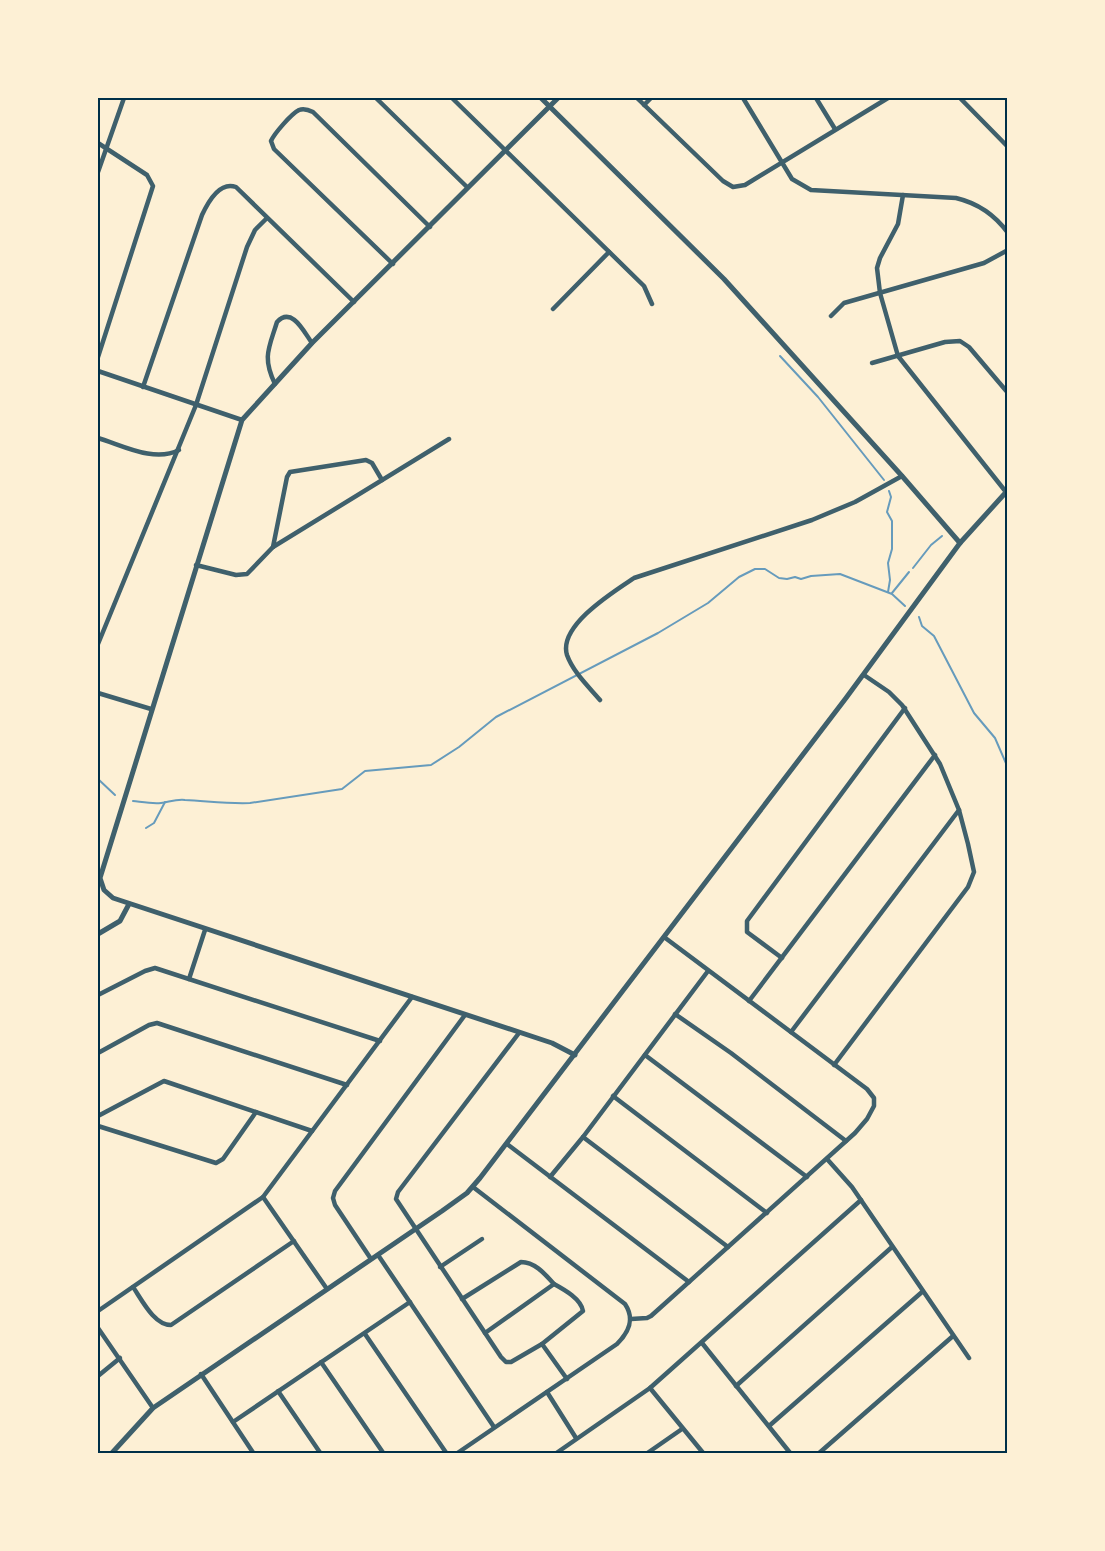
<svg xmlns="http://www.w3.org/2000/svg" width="1105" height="1551" viewBox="0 0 1105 1551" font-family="'Crimson Pro',serif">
<rect width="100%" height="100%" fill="#fdf0d5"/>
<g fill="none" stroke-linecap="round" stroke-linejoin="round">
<g stroke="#669bbc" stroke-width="2">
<polyline points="780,356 818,397 884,480"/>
<polyline points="913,568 931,545 942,536"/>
<polyline points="888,592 890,580 888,563 892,549 892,521 887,512 891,497 889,491"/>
<polyline points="892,593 909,572"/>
<polyline points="919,617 922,626 934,636 974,713 995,738 1008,768"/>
<polyline points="98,779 115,795"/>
<path d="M 133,801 C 142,802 152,804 161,803 C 169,802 176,799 185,800 C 207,801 228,804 250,803 L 342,789 L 365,771 L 431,765 L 459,747 L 496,717 L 658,633 L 708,603 L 739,577 L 755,569 L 765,569 L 779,578 L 787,579 L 795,577 L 801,579 L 811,576 L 840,574 L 892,594 L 905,606"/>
<polyline points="146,828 154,823 165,802"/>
</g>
<g stroke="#3f606c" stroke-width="4.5">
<polyline points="376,98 467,187"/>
<polyline points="452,98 644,286 652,304"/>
<polyline points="637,98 723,181 733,187 745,185 888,98"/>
<path d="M 743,98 L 792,179 L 811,190 L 956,198 C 977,203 995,215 1008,233"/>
<polyline points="816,98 835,129"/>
<polyline points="960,98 1008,147"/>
<polyline points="644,105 651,98"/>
<polyline points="98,143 147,175 153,186 98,357"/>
<polyline points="98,172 124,98"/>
<polyline points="903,195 898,224 880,258 877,268 880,293 898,356 1006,492"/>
<path d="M 393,264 L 274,149 L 271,141 C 274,134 291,114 299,110 C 304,108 309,110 313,112 L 430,227"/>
<polyline points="553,309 609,252"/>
<polyline points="831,316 844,303 984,263 1008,250"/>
<polyline points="872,363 945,342 960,341 969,347 1008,393"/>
<polyline points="98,371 242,420"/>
<path d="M 275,384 C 262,357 269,348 277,322 C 292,306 304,332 312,343"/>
<path d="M 143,387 L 202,215 C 208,202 220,181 236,187 L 354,302"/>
<path d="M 98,438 C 122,445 154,463 179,450"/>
<polyline points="273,547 287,477 290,472 366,460 372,463 382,480"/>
<polyline points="196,565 236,575 247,574 273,547 449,439"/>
<polyline points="98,644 196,405 247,247 255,230 267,218"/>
<polyline points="98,693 151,709"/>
<path d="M 600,700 C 589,687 573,672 567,655 C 558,626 613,592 634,578 L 812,520 L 855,502 L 902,476"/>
<polyline points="782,958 747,932 747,921 905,708"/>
<polyline points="189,979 205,930"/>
<polyline points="98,995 145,971 155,968 380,1041"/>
<polyline points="749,1001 935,755"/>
<polyline points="675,1014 731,1053 846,1141"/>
<polyline points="791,1032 959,810"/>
<polyline points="519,1033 398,1192 396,1199 501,1357 506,1362 511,1362 542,1344 567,1379"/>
<polyline points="98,1053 149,1025 157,1023 347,1085"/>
<polyline points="645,1055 807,1177"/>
<polyline points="834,1065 968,887 974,872 968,844 959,810 940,764 902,705 889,692 864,675"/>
<polyline points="613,1096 767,1213"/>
<polyline points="98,1116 164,1081 312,1131"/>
<polyline points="98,1126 216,1163 223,1159 256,1112"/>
<polyline points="583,1137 728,1247"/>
<polyline points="507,1144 689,1282"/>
<polyline points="827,1159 852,1187 969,1358"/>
<polyline points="550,1177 583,1137 708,971"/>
<polyline points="263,1197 327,1289"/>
<polyline points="378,1255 494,1427"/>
<polyline points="371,1259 335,1205 333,1198 335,1191 465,1015"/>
<polyline points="440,1267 482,1239"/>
<path d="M 133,1287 C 142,1300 154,1325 171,1325 L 294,1241"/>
<path d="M 462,1299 L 521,1262 C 535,1262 545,1274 554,1284"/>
<polyline points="98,1311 263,1197 412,997"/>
<polyline points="631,1319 647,1318 651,1316 855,1133 867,1119 874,1106 874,1098 867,1089 664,937"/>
<polyline points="98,1328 153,1408"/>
<path d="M 485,1333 L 554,1284 C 565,1290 581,1299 583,1311 L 542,1344"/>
<polyline points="365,1334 447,1454"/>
<polyline points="702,1343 791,1454"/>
<polyline points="321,1362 384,1454"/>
<polyline points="201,1374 254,1454"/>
<polyline points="98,1376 120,1358"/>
<polyline points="736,1386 892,1247"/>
<polyline points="650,1388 704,1454"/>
<polyline points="278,1391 321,1454"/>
<polyline points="547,1392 576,1438"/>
<polyline points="233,1422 410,1302"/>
<polyline points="769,1426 922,1292"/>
<path d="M 456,1454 L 617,1344 C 629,1332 635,1319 625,1304 L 473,1187"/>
<polyline points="555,1454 650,1388 861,1200"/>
<polyline points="646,1454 682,1429"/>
<polyline points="818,1454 953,1336"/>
</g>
<g stroke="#3f606c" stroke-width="5">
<polyline points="541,98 724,279 902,476 960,543"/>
<polyline points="558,98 312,343 242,420 100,878 104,890 113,898 552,1043 575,1055"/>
<polyline points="98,934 120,921 129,904"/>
<polyline points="111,1454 153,1408 442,1211 467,1193 480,1178 846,698 960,543 1008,490"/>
</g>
</g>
<rect width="1105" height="1551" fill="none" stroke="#fdf0d5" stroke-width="198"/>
<rect x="99" y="99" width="907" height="1353" fill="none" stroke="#003049" stroke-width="2"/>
</svg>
